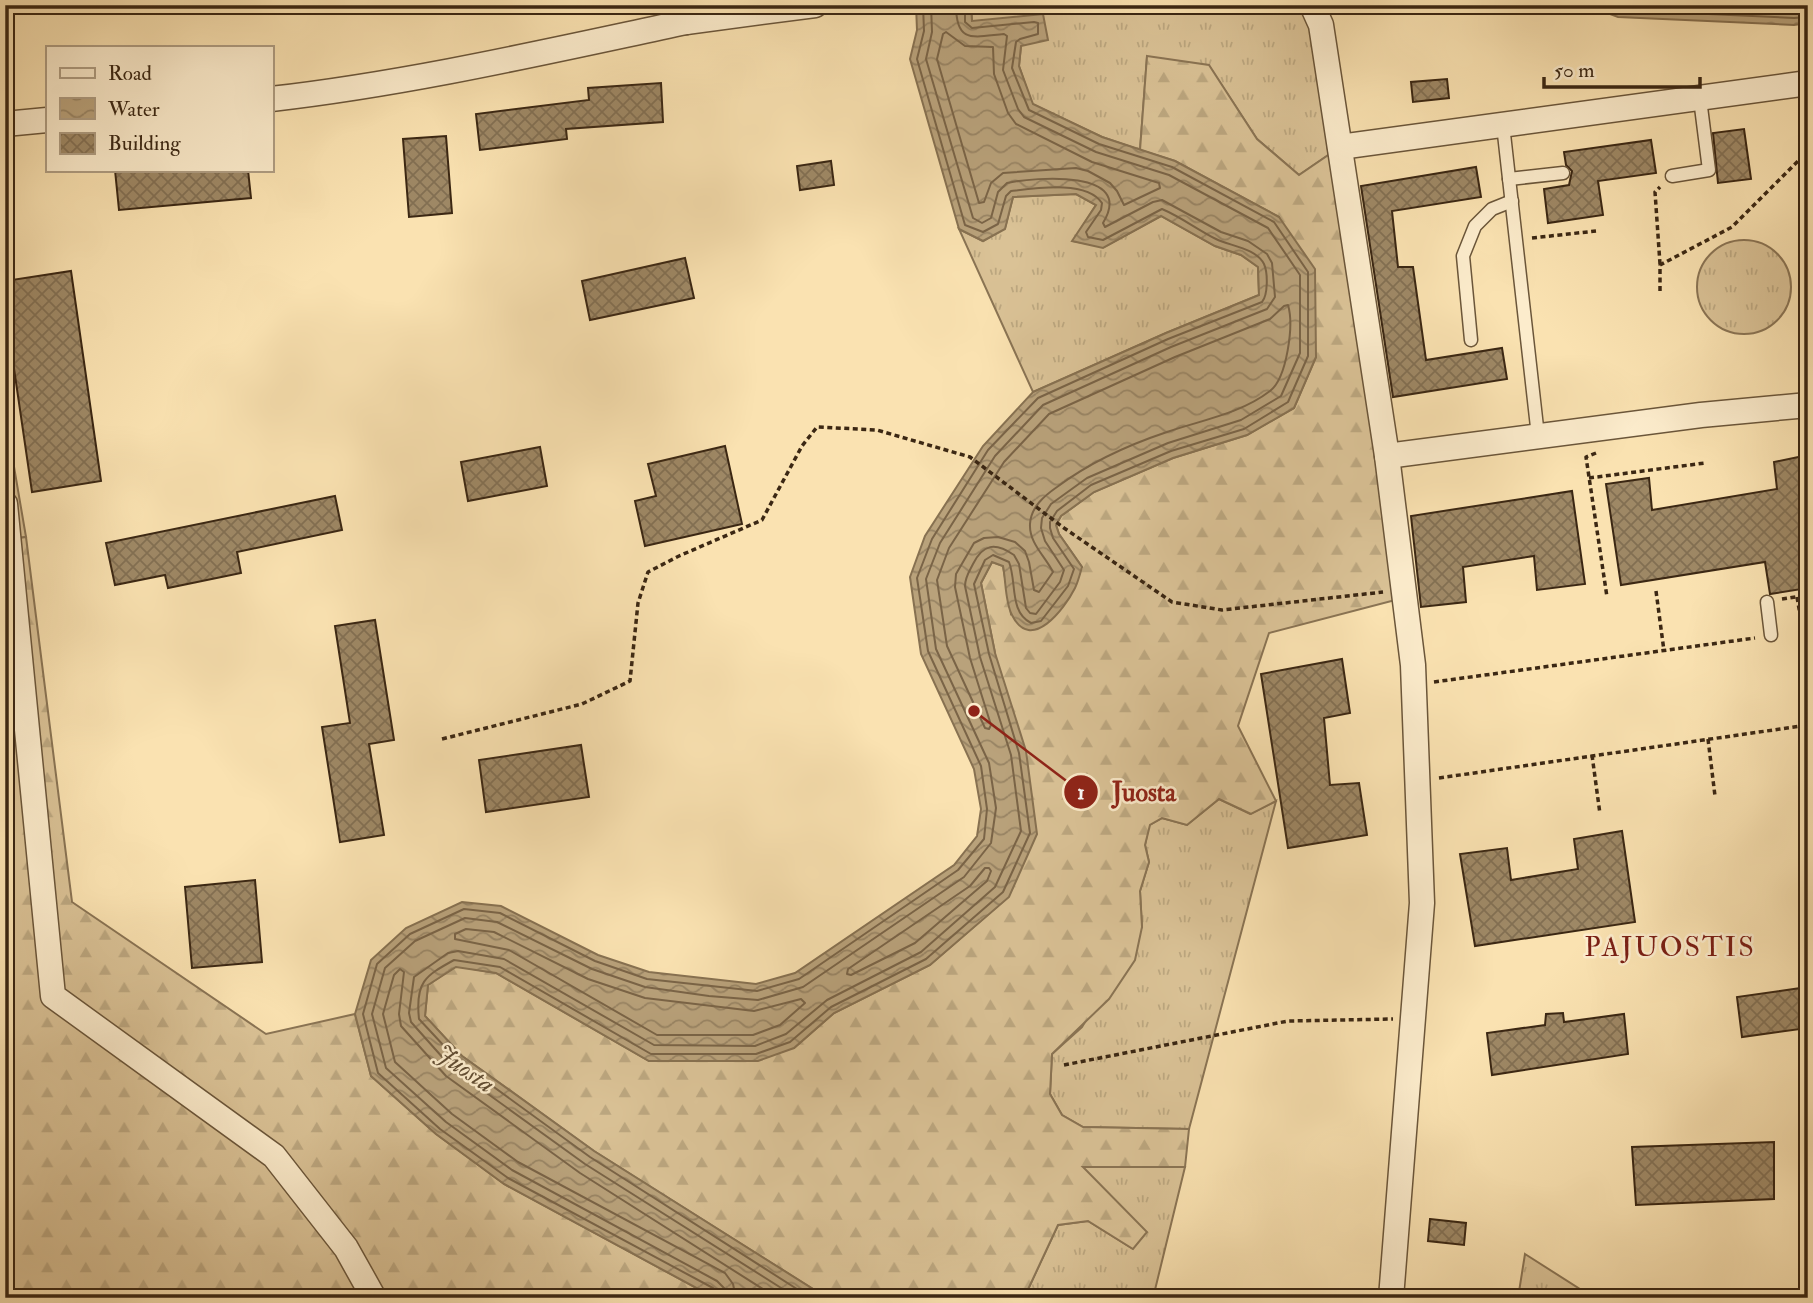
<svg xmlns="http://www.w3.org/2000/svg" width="1813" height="1303" viewBox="0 0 1813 1303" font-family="'IM FELL Double Pica',serif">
<defs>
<pattern id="grass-tufts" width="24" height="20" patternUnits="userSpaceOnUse" patternTransform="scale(1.75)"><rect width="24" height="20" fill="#dac296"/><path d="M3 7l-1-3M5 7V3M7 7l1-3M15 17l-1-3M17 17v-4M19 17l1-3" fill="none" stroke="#bca780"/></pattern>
<pattern id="forest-firs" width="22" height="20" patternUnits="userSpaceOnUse" patternTransform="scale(1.75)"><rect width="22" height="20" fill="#dac296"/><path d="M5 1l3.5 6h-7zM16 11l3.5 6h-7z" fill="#bca780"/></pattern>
<pattern id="water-waves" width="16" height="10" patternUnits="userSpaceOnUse" patternTransform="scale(1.75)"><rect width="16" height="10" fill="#b9a27b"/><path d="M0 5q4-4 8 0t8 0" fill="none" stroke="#988464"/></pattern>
<pattern id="building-cross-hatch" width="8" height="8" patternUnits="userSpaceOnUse" patternTransform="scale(1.75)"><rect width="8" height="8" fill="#9e8865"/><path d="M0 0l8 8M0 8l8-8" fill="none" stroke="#826f52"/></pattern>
</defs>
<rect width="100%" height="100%" fill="#fae2b1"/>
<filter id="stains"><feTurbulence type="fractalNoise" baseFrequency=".00286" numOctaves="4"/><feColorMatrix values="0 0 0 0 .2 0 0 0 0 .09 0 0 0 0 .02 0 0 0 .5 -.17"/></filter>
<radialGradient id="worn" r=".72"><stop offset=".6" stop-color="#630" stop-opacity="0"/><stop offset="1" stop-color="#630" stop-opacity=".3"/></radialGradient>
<g fill="url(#grass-tufts)" stroke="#8a7454" stroke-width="2">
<polygon points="971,5 1316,5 1340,147 1299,175 1257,139 1209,66 1147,57 1140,150 1102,137 1032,104 1019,66 1021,46 972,22"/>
<polygon points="1076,194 1096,205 1073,241 1104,247 1161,216 1215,246 1241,255 1258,267 1259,295 1166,333 1033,392 959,229 983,241 1005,228 1013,197"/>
<circle cx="1744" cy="287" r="47"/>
<polygon points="5,414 26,537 5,540"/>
<polygon points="1219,799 1250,814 1276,801 1189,1129 1083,1127 1062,1115 1050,1094 1052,1054 1082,1027 1142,927 1140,891 1149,862 1145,845 1149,825 1162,818 1187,825"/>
<polygon points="1082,1167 1185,1167 1153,1298 1024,1298 1058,1225 1088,1221 1133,1249"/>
<polygon points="1525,1254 1594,1298 1518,1298"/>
</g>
<g fill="url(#forest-firs)" stroke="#8a7454" stroke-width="2">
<polygon points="1147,56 1209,65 1257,139 1299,175 1340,147 1403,598 1269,633 1238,726 1276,801 1251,814 1219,799 1187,825 1162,818 1150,825 1145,845 1149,862 1140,891 1142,927 1135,960 1109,999 1052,1054 1050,1094 1062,1115 1083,1127 1189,1129 1185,1167 1083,1167 1147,1232 1133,1249 1088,1221 1058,1225 1024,1298 821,1298 813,1289 594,1151 462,1056 425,1016 428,985 456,966 496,973 649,1061 794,1048 834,1013 930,965 1008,897 995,653 981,583 992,562 1003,566 1011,614 1082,567 1059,534 1056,525 1061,516 1094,492 1173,458 1247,435 1294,408 1316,357 1279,217 1175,161 1140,150"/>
<polygon points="26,537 72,902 266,1034 355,1014 371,1076 436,1134 504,1184 715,1298 5,1298 5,540"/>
</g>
<g fill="url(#water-waves)" stroke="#877151" stroke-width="2">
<path d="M 916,5 L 971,5 L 972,21 L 1043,14 L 1048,40 L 1021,46 L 1019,66 L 1033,104 L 1102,137 L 1175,161 L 1279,217 L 1315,269 L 1316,357 L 1294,408 L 1247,435 L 1173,458 L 1094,492 L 1061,516 L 1056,525 L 1059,534 L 1082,567 C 1080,574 1078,582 1075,588 C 1065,608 1031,654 1012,615 C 1005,602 1006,581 1003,566 L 992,562 L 981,583 L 995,653 L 1026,751 L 1037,834 L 1009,897 L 930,965 L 834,1013 L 794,1048 L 758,1061 L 649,1061 L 496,973 L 456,967 L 428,985 L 425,1016 L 462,1056 L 594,1151 L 813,1289 L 821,1298 L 715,1298 L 504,1184 L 436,1134 L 371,1076 L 355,1014 L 371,960 L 406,928 L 462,902 L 501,906 L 598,955 L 649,972 L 756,984 L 795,973 L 954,865 L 977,836 L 981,809 L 974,769 L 921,654 L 910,577 L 925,536 L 983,446 L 1033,392 L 1166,333 L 1259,295 L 1258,267 L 1241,255 L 1215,246 L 1161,216 L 1103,248 L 1072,241 L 1096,205 L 1076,194 L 1013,197 L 1005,229 L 983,241 L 959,229 L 910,59 L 917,30 Z"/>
<polygon points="1586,5 1808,5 1808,23 1794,25 1618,17"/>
</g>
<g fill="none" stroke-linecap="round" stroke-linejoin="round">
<g stroke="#7a6447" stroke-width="2">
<polyline points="1607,5 1620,10 1794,18 1808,17"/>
<polyline points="1708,5 1793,9 1808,8"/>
<polygon points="946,32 965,46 993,47 994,74 1008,113 1016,124 1092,162 1159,183 1160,188 1124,205 1117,191 1110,183 1088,171 1076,168 1003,173 991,183 984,202 979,203 937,59 943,34"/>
<path d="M 1288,305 C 1294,325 1287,378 1270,391 C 1240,414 1202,420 1167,432 C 1128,445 1089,463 1057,487 C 1044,496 1031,507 1030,524 C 1029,543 1045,556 1053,572 L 1039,592 L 1034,590 L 1029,562 L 1025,551 L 1015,542 L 998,537 L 984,538 L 974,543 L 956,574 L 955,587 L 970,658 L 991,725 L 989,729 L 985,728 L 947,646 L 937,580 L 949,548 L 1004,462 L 1049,414 L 1175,357 L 1270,319 L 1284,306 Z"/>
<polygon points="985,868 989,868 991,871 987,881 915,943 851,975 847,974 848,969 970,886"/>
<polygon points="466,929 494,932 588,979 645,998 754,1011 801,999 805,1003 780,1025 753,1035 657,1035 509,950 455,939 455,934"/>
<path d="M 717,1298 L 713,1288 L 508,1178 L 440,1129 L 378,1073 L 363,1014 L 377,964 L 410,934 L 464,909 L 500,913 L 595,961 L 647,979 L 757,991 L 799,979 L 958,870 L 984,839 L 987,809 L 981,766 L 928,651 L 917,578 L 932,539 L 988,450 L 1038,398 L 1168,339 L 1262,302 C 1268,295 1268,273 1264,264 C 1256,248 1230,246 1216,239 C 1198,230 1181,217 1162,209 L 1103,240 L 1088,237 L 1086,232 L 1101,210 L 1102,203 C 1087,180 1036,188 1011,191 L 1006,196 L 998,224 L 983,232 L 965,225 L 917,59 L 924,31 L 923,5"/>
<path d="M 725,1298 L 724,1288 L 717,1281 L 512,1170 L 446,1122 L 386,1068 L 372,1014 L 385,968 L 415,941 L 465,918 L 497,922 L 592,969 L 645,987 L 709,996 L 758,1000 L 803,987 L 964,877 L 991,843 L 996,808 L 989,763 L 936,649 L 926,579 L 940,543 L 995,456 L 1043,405 L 1171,347 L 1267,309 L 1275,297 L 1272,263 L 1267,254 L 1248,241 L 1221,232 L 1162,200 L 1153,202 L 1105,227 L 1103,223 C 1136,169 1035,177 1007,183 L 998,192 L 991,218 L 982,223 L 973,218 L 926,59 L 932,32 L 931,5"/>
<polyline points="736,1298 733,1284 725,1273 518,1162 452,1114 395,1062 383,1014 394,975 400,969 404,972 399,1014 401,1026 446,1076 580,1173 777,1298"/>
<path d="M 797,1298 L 585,1164 L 452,1068 L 411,1022 L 409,1013 L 414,977 L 448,953 L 458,951 L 504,959 L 654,1045 L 755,1046 L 786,1034 L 827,1000 L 921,952 L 995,887 L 1021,831 L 1011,755 L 980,657 L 965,586 C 965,577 969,572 973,564 C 983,544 995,542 1014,555 L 1019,564 L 1026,608 L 1030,613 L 1036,614 L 1060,582 L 1064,570 L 1045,541 L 1041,528 L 1042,518 L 1051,504 L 1087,478 L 1168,443 L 1241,420 L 1281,396 L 1300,353 L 1300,275 L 1268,228 L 1169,175 L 1096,152 L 1024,117 L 1018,109 L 1003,70 L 1007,36 L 1004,34 C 973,37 956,44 956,5"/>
<path d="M 811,1298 L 590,1157 L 458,1061 L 419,1019 C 415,982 425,976 454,960 L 500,967 L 651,1054 L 756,1054 L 790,1042 L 831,1007 L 926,959 L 1003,892 L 1030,833 L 1019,753 L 989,654 L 974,584 L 985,560 L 993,555 L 1009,562 C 1017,582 1009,612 1031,623 L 1041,621 L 1068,586 L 1074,569 L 1053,538 L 1050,528 L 1050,522 L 1057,511 L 1091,485 L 1171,451 L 1244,429 L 1288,402 L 1308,356 L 1308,272 L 1274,222 L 1172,167 L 1099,144 L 1029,110 L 1012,68 L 1016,42 L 1020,39 L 1038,34 L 1038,23 L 1034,22 L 972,28 L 965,22 L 965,5"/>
</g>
</g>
<g fill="url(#building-cross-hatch)" stroke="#3b2713" stroke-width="2">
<polygon points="1447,79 1449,98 1413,102 1411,82"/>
<polygon points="661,83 663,122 566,129 567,139 480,150 476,114 589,100 588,88"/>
<polygon points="1744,129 1751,179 1718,183 1713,133"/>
<polygon points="446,136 452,213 409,217 403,139"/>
<polygon points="1651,140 1656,173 1598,181 1603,215 1548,223 1544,189 1569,185 1572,171 1566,165 1564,152"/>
<polygon points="831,161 834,185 800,190 797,166"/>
<polygon points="1476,167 1481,197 1392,211 1398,267 1413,267 1426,360 1502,348 1507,379 1393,397 1361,186"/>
<polygon points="115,170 248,170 251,198 119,210"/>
<polygon points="685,258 694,298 590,320 582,281"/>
<polygon points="71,271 101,481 32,492 5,307 5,281"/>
<polygon points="725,446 742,524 645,546 635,501 656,496 648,464"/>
<polygon points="540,447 547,486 468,501 461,462"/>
<polygon points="1808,455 1808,588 1770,594 1765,562 1621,585 1606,484 1649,478 1652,510 1777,489 1774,462"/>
<polygon points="1572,491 1585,584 1537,590 1534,556 1463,567 1466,602 1421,607 1411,516"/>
<polygon points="335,496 342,530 237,552 241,573 168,588 165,575 115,585 106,543"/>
<polygon points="375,620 394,740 369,744 384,835 340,842 322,727 350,723 335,626"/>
<polygon points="1342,659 1350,713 1324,718 1330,785 1359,783 1367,835 1288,848 1261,674"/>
<polygon points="581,745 589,797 486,812 479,760"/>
<polygon points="1622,831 1635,922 1475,946 1460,854 1507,848 1511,880 1578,869 1574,839"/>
<polygon points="255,880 262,962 192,968 185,887"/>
<polygon points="1808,987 1808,1028 1742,1037 1737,997"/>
<polygon points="1563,1013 1564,1022 1624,1014 1628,1054 1492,1075 1487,1033 1545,1025 1546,1014"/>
<polygon points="1774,1142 1774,1199 1636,1205 1632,1147"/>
<polygon points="1430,1219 1466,1223 1464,1245 1428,1241"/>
</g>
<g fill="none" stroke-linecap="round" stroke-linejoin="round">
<defs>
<g id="service">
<polyline points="1503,125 1538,436"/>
<polyline points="1672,176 1709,170 1700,99"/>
<polyline points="1509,179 1563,173"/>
<polyline points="1471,340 1463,256 1475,226 1492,209 1512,201"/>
<polyline points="1767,602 1771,635"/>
</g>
<g id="minor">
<polyline points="686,5 686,22 815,5"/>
<polyline points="1312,5 1321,25 1387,456 1413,665 1422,903 1391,1298"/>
<path d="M 271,99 C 411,83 549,51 686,22"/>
<polyline points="5,124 47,120"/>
<polyline points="1340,147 1808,83"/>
<polyline points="1387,456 1701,415 1808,405"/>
<polyline points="5,504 53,996 274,1156 346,1248 374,1298"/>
</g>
</defs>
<use href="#service" stroke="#6b563a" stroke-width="15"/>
<use href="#minor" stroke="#6b563a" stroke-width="27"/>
<g stroke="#3b2713" stroke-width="3.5" stroke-dasharray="5 3.5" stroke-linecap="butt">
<polyline points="1532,238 1596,231"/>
<polyline points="1660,264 1655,192 1660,187"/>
<polyline points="1660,291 1660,265 1732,227 1808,151"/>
<polyline points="1596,453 1586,457 1607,597"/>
<polyline points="1589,478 1705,463"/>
<polyline points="1656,591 1664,651"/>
<polyline points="1797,597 1802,626"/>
<polyline points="1782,599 1808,595"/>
<polyline points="1434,682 1755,638"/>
<polyline points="442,739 582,704 630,681 638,603 648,572 679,556 762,520 802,446 817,427 877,430 970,457 1064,528 1172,602 1222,610 1383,592"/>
<polyline points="1708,739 1715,796"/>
<polyline points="1592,755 1600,814"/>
<polyline points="1439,778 1808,725"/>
<polyline points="1064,1065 1288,1021 1393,1019"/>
</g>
<use href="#service" stroke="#fceccc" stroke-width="12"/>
<use href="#minor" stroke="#fceccc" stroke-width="24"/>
</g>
<g text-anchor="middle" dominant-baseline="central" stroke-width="5" stroke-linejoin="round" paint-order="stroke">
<g font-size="26" font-style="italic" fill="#614c32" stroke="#fceccc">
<text transform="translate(465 1069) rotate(34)">Juosta</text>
</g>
<g font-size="28" letter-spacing="2" fill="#7a1f14" stroke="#fceccc">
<text x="1670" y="947">PAJUOSTIS</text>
</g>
</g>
<path fill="none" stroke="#8f2418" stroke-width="2.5" d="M974 711L1081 792"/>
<g fill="#8f2418" stroke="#fceccc" stroke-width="2.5">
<circle cx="974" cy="711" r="7"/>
<circle cx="1081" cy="792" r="18"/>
</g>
<g font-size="21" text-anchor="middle" font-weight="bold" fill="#fff">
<text x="1081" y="799">1</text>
</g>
<g font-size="26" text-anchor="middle" font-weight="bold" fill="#8f2418" stroke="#fceccc" stroke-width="5" stroke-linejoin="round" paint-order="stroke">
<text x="1144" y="801">Juosta</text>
</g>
<rect width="1813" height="1303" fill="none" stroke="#fae2b1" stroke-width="28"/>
<rect x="7" y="7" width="1799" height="1289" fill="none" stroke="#3b2713" stroke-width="3.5"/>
<rect x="14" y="14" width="1785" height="1275" fill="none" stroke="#3b2713" stroke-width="2"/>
<rect x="46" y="46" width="228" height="126" fill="#fceccc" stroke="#af9d82" stroke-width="2"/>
<rect x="60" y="68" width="35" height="10" fill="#fceccc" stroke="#af9d82" stroke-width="2"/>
<text x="108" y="80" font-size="21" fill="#3b2713">Road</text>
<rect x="60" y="98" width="35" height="21" fill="url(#water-waves)" stroke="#af9d82" stroke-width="2"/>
<text x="108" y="116" font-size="21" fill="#3b2713">Water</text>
<rect x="60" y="133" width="35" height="21" fill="url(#building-cross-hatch)" stroke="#af9d82" stroke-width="2"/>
<text x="108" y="150" font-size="21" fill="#3b2713">Building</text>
<path d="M1544 77v10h156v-10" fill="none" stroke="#3b2713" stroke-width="3.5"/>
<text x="1554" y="77" font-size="21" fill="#3b2713" stroke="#fceccc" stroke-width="5" paint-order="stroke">50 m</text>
<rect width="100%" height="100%" filter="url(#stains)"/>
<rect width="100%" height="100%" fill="url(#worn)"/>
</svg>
